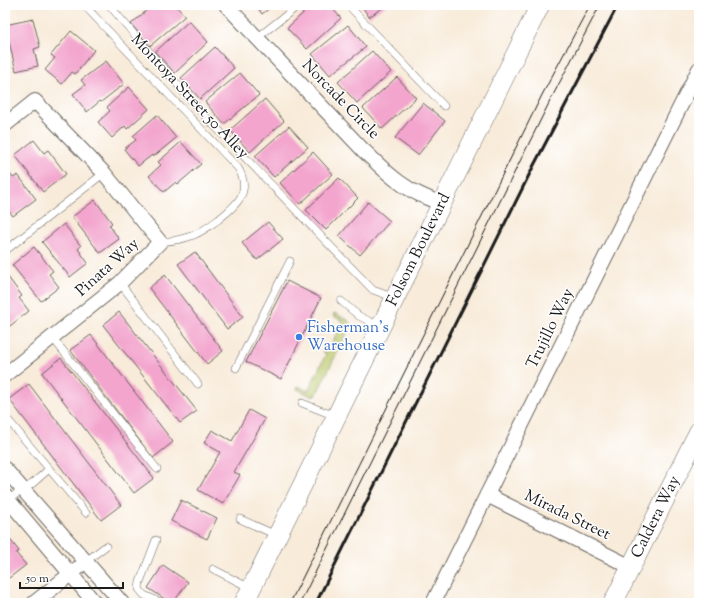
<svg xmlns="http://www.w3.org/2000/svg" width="704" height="608" viewBox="0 0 704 608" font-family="'Sorts Mill Goudy',serif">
<rect width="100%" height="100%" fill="#fff"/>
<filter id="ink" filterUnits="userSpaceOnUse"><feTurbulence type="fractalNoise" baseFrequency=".025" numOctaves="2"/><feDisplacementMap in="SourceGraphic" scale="8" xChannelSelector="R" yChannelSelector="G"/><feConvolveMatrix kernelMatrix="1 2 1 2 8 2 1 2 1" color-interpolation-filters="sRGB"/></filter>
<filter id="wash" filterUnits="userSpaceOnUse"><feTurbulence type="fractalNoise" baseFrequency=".012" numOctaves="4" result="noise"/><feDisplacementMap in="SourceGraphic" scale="16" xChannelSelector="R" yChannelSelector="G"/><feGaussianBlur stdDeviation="0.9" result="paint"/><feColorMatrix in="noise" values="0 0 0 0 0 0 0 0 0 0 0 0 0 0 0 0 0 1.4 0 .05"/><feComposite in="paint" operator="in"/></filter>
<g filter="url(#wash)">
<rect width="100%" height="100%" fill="#f8ebd9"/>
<polygon fill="#b9c668" stroke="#6a7142" points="334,313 348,320 351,325 316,395 311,396 297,389 298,386 308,391 326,354 323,352 324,350 328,351 343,321 333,316"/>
<g id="blocks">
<g fill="#f3a5ce">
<polygon points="153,5 175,5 185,16 150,46 131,24"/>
<polygon points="256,5 274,5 262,14"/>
<polygon points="312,5 329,5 341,18 307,49 287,28"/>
<polygon points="361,5 387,5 369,17"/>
<polygon points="33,19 40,47 34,49 38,66 16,71 5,25"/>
<polygon points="189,21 208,42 175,73 155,52"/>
<polygon points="348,25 366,47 330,75 312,54"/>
<polygon points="71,31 94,50 75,74 72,72 62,84 45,70 55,58 51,55"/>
<polygon points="215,47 234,68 200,99 181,78"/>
<polygon points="372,51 391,72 357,103 338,82"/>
<polygon points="106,61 124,84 101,102 100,101 87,112 73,94 85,85 81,80"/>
<polygon points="240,73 259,95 224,124 205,102"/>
<polygon points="397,77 416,98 382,129 363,108"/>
<polygon points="129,87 149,109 127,129 125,126 112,138 98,122 110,111 107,107"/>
<polygon points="265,99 284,121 250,152 230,130"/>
<polygon points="423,103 445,121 418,155 395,138"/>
<polygon points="157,115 176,138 153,157 152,155 138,166 124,149 136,140 133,136"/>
<polygon points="289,126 308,147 274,177 255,156"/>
<polygon points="34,140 44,153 48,150 66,174 43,192 15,155"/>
<polygon points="181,142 201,164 178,184 176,182 164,192 149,176 161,165 158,162"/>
<polygon points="313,152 333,174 300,204 280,183"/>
<polygon points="5,167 13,178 18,175 36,199 13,216 5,206"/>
<polygon points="339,178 358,198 326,230 306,210"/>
<polygon points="95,200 112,223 109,225 119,239 100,253 72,217"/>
<polygon points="368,202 390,221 360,255 339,236"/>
<polygon points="268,222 283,239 257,260 242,243"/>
<polygon points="64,224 81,246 78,249 88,263 70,277 42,242"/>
<polygon points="34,247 53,271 49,274 59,287 41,301 12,265"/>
<polygon points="195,252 243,317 227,329 178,264"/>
<polygon points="5,273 22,296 19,298 29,311 10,326 5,319"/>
<polygon points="165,275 223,351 207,364 149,288"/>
<polygon points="287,281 321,298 281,379 246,362"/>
<polygon points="119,312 197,411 180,423 103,325"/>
<polygon points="91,335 173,442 153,458 70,350"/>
<polygon points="61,358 154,478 134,493 42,373"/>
<polygon points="29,384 121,505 101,520 9,399"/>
<polygon points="249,410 265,419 234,472 240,475 223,504 198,490 220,452 204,443 212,430 232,441"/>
<polygon points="181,500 217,518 207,539 171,521"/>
<polygon points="5,533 19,551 16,553 26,565 9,578 5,574"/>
<polygon points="163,565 188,582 173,603 171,603 148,588"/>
</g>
</g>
</g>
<g filter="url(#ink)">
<use href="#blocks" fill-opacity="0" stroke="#69645e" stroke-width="1"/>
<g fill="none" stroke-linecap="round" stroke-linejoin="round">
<defs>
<g id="lane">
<path d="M 84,5 L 238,168 C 253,193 235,206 218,220 C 209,226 201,233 191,236 C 181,240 171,241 160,242"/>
<polyline points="109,5 202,113 373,290 395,298"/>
<polyline points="348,5 444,106"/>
<polyline points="257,38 299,5"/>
<polyline points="5,251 104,173"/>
<polyline points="120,283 198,384"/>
<polyline points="341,301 359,316 379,326"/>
<polyline points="52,337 157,469"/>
<polyline points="236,368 290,261"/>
<polyline points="302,403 335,416"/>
<polyline points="9,421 86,513"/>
<polyline points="7,500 32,484 49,469"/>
<polyline points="240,519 276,535"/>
<polyline points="156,540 140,582 139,589 144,595 162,603"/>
<polyline points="85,562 106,546"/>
<polyline points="213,569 250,588"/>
</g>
<g id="street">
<path d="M 226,5 L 363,150 C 375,161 386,173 399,182 C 412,192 427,198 442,204"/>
<polyline points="5,125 35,101 104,173 160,242 120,283 5,375"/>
<polyline points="5,469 122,603"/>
<polyline points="487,495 631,567"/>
<polyline points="5,496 95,603"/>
<polyline points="34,603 78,568"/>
<polyline points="433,603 699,69"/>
</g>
<g id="secondary">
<path id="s1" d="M 244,603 L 540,5"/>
<path id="s2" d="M 613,603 L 699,431"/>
</g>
</defs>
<use href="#lane" stroke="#69645e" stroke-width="8"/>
<use href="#street" stroke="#69645e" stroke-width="16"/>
<use href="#secondary" stroke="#69645e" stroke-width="20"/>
<use href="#lane" stroke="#fff" stroke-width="7"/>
<use href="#street" stroke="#fff" stroke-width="14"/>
<use href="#secondary" stroke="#fff" stroke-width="19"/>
<g stroke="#1c1c1c" stroke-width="1">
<polyline points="290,603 542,95 590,5"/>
<polyline points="300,603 551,99 600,5"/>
</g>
<polyline stroke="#1c1c1c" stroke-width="3" points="316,603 533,167 618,5"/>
</g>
</g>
<circle fill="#3f7fe0" stroke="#fff" stroke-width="1.5" cx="299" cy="337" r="4"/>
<g text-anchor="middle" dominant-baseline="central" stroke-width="3" stroke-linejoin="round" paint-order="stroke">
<g font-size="16" fill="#1c1c1c" stroke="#fff">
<text transform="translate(189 97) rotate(47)">Montoya Street 50 Alley</text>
<text transform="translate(340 100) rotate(46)">Norcade Circle</text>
<text stroke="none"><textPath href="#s1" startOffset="394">Folsom Boulevard</textPath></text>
<text transform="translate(108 268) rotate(-42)">Pinata Way</text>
<text transform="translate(551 329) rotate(-64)">Trujillo Way</text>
<text transform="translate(567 516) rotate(26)">Mirada Street</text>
<text stroke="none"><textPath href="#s2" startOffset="96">Caldera Way</textPath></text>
</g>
<g font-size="16" fill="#366cbe" stroke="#fff" text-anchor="start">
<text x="307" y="328">Fisherman's<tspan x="307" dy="18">Warehouse</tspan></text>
</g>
</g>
<rect width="704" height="608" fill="none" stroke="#fff" stroke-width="20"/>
<path d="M20 582v6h103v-6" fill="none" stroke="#1c1c1c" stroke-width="2"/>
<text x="26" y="582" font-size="12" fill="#1c1c1c" stroke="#ffffff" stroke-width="3" paint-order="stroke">50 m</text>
</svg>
